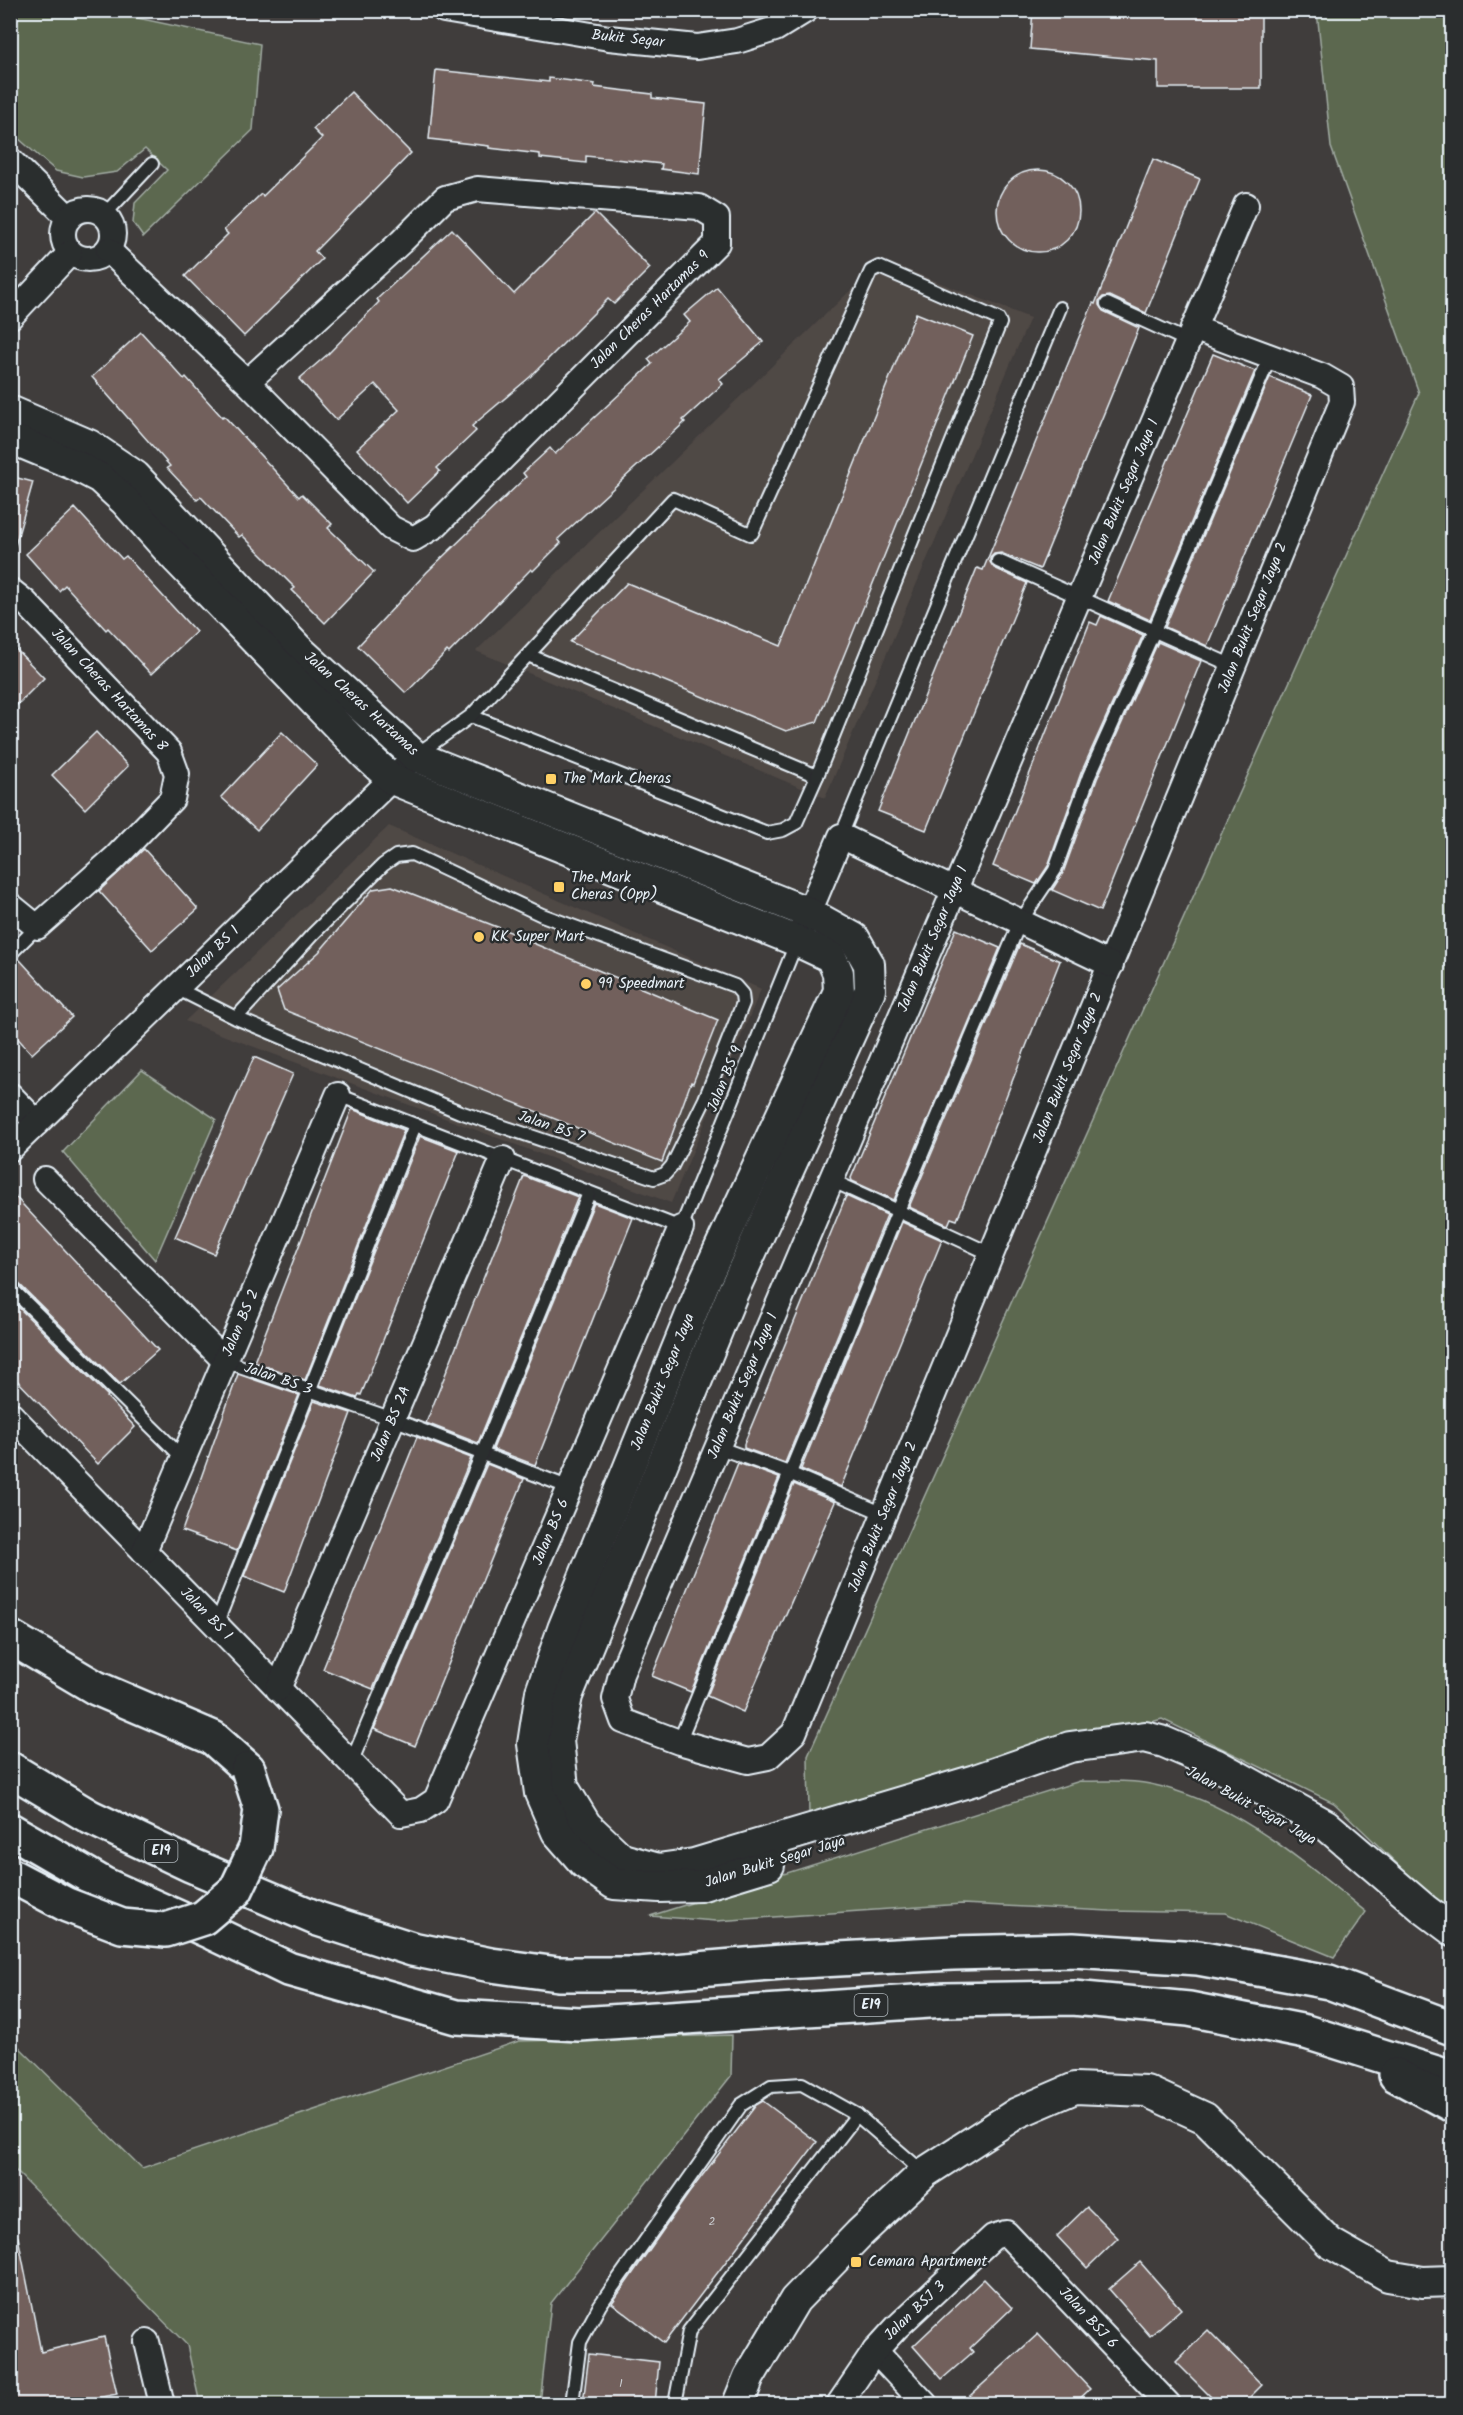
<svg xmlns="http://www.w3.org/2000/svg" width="1463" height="2415" viewBox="0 0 1463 2415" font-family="Kalam,sans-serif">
<rect width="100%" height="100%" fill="#403d3c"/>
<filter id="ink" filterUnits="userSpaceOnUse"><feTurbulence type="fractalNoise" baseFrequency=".0167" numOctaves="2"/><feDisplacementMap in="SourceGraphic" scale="12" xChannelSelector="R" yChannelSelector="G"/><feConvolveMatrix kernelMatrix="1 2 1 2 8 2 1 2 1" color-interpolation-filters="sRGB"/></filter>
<g filter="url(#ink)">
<g fill="#4f4845">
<polygon points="882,260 1030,318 825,798 476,651"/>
<polygon points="389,826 761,989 671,1203 185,1021"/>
</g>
<g fill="#5c684f" stroke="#a2aca4" stroke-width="1.5">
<polygon points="11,11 105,11 260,44 253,130 143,237 133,223 135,203 167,170 145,149 117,172 83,177 56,171 11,132"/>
<polygon points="1317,11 1452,11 1452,1914 1441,1906 1334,1803 1162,1719 809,1815 808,1756 1419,393 1331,147"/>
<polygon points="142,1070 216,1119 155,1260 63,1152"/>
<path d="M 1080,1781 C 1103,1782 1128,1779 1150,1784 C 1234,1801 1301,1860 1366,1912 L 1334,1957 L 1225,1913 L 1110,1911 L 962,1904 L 716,1921 L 650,1916 Z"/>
<polygon points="732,2035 731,2076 551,2303 540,2404 200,2404 187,2345 11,2166 10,2038 142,2168 519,2041"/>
</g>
<g fill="#72615b" stroke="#e8f1f8" stroke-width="1.5">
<polygon points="1033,10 1261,10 1261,88 1158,88 1158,61 1030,49"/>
<polygon points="436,70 549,82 549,78 595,84 594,87 652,94 652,98 706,104 699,174 661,169 662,164 586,156 586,163 540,158 540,154 489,148 489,146 429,139"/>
<polygon points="351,92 411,153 315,251 322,259 244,336 185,276 228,234 224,230 261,194 263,196 322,138 313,129"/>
<polygon points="1153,159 1200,179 1146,313 1110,296 1103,297 1099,301 1099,305 1103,311 1139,328 1040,569 1001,553 994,554 990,558 990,562 994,568 1027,583 926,830 878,811 977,568 983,570 1093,303 1095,304"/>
<circle cx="1038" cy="211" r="41"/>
<polygon points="595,213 650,268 614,304 608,299 530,377 472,426 476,431 437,468 440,471 407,503 357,449 399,410 375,384 336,420 299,379 328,354 379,302 377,299 452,229 514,294"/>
<polygon points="717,287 763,342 719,379 723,384 683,420 685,422 558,539 561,543 533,571 531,569 449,653 447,651 406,693 358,646 427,572 526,477 523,473 550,448 555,454 652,364 648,359 690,322 684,315"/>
<polygon points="916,313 973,336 817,722 786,731 570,642 627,583 781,646"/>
<polygon points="141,332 184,379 186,377 222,417 224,416 299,497 302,494 332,524 328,528 374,572 325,623 292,590 295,588 242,535 239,537 201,497 197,500 167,468 170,466 92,377"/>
<polygon points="1213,354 1255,371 1150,620 1108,601"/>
<polygon points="1270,377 1312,395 1207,646 1165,627"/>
<polygon points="10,476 33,482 15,546 10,545"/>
<polygon points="75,508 122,559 126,556 196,632 151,674 108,628 106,630 65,585 59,591 26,554"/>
<polygon points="1101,616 1143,635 1081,773 1048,866 1036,884 993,866 1090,622 1097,625"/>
<polygon points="1158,642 1201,661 1100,911 1052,890 1063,873 1097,779"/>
<polygon points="10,643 44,678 10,712"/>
<polygon points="96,732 128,766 85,809 52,775"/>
<polygon points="282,732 317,765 257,830 221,797"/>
<polygon points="144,849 198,909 152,950 99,891"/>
<polygon points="392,886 523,937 523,939 718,1020 693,1083 691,1082 662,1162 284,1010 277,990 319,952 373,889"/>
<polygon points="956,929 1000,948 894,1200 852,1181 851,1178"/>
<polygon points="1020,944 1060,961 957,1220 951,1218 948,1225 909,1207"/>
<polygon points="20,960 72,1017 32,1054 10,1030 10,969"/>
<polygon points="254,1057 293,1074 214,1254 175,1237"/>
<polygon points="352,1109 404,1130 305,1380 254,1362"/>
<polygon points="420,1136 459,1151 361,1395 359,1394 357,1398 320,1385"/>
<polygon points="524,1176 578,1197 478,1443 426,1423"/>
<polygon points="10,1191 158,1350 120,1384 16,1281 10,1279"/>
<polygon points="846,1196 887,1215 785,1463 744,1448 744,1444"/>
<polygon points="594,1203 633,1218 535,1465 493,1449"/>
<polygon points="902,1222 942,1240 841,1487 801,1469"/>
<polygon points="10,1299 108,1396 107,1397 135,1427 98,1464 10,1373"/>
<polygon points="238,1374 299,1395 237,1551 182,1531"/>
<polygon points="314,1401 351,1413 284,1592 244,1576"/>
<polygon points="417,1437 471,1458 373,1689 323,1669"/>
<polygon points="738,1463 779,1478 691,1692 652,1676"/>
<polygon points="487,1464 524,1479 415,1746 374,1729"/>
<polygon points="794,1484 835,1502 743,1712 707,1696"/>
<polygon points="763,2101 817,2142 664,2343 612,2303 689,2193 756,2105"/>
<polygon points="1087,2207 1118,2238 1087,2268 1057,2236"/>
<polygon points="10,2237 18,2237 41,2352 104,2337 117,2394 68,2404 10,2404"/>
<polygon points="1140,2262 1181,2309 1150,2336 1109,2289"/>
<polygon points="984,2279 1012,2308 970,2348 973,2352 942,2379 913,2346"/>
<polygon points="1208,2330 1262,2385 1243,2404 1218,2404 1176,2362"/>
<polygon points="1038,2334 1090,2389 1074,2404 961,2404"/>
<polygon points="589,2354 659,2362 655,2404 583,2404"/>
</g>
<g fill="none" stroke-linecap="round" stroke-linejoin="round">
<defs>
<g id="service">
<polyline points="104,215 152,164"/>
<polyline points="1107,304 1188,341"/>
<polyline points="998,561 1233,666"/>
<polyline points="471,716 767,833 783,830 796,823 817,776 528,655"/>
<polyline points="416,755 471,716 673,499 750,534 752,533 871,271 879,267 998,319 1000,323 817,776"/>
<polyline points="841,836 1060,308"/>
<polyline points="10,954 37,927"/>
<polyline points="176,988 236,1018 460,1112 654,1178 665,1174 672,1166 705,1099 743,1003 742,994 735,986 542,915 412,854 396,856 383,865 313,934 236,1018"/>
<polyline points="338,1095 681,1228 797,941"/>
<polyline points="831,1180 991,1254"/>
<polyline points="10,1287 183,1458"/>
<polyline points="225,1361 393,1419 570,1488"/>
<polyline points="717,1447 789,1473 884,1514"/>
<polyline points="216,1625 415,1125"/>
<polyline points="679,1742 898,1211 1020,922 1055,870 1089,776 1154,631 1270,357"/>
<polyline points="351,1763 482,1454 589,1193"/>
<polyline points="572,2404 580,2342 600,2305 741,2105 771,2086 802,2084 857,2115 924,2173"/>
<polyline points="675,2404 689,2331 857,2115"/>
</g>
<g id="minor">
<polyline points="444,10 609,38 697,47 737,41 775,29 806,10"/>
<polyline points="10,160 69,218"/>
<circle cx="88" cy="234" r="25"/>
<polyline points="108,250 247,382 391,528 413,539 435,526 717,243 717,218 699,207 477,189 445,198 401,242 247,382"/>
<polyline points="10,317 70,253"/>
<path d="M 1193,328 L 1322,376 L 1341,387 L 1342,402 L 794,1733 L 768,1757 L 748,1761 L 679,1742 L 623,1721 L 615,1699 L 621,1674 C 829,1184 1037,694 1246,205"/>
<polyline points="10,590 25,602 169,752 177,774 172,799 115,858 37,927 10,905"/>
<polyline points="802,929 841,836 1111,965"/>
<polyline points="10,1095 37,1123"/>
<polyline points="10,1149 405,766"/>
<polyline points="45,1179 225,1361"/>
<polyline points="10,1414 401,1814 421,1810 436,1800 681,1228"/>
<polyline points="144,1551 338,1095"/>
<polyline points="278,1689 503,1159"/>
<polyline points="147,2342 162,2404"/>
<polyline points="875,2351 925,2404"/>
<polyline points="839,2404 875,2351 897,2327 993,2237 1006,2233 1168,2404"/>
</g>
<g id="tertiary">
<polyline points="10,411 89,445 135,476 297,648 415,756 809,913 854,938 869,964 870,990 733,1292 567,1696 558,1740 563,1787 586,1825 622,1859 658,1869 694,1864 975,1780 1070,1747 1145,1737 1164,1742 1215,1764 1326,1825 1424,1909 1452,1930"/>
<polyline points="10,438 75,465 100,478 125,501 173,555 367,756 392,779 797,941 831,957 838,973 839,991 706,1278 563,1629 541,1692 533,1744 540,1793 557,1832 584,1863 614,1884 659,1887 700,1886 769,1865"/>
<polyline points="738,2404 749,2377 795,2300 859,2234 924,2173 1017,2113 1075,2088 1146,2091 1205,2118 1330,2243 1388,2276 1423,2282 1452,2281"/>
</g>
<g id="motorway">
<polyline points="10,1637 96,1688 213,1738 248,1769"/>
<polyline points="10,1769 90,1817 191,1865 318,1919 412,1949 491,1965 558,1974 639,1974 782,1962 953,1953 1073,1950 1198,1958 1329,1982 1452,2028"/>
<polyline points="10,1830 103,1884 213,1933 288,1969 456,2017 579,2024 945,2000 1073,1998 1189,2009 1306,2032 1452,2078"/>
<polyline points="1396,2075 1452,2105"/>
</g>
</defs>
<use href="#service" stroke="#e8f1f8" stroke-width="16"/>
<use href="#minor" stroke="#e8f1f8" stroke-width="28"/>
<use href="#tertiary" stroke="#e8f1f8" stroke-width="34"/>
<use href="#motorway" stroke="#e8f1f8" stroke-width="38"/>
<use href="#service" stroke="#2a2d2e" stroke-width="12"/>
<use href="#minor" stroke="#2a2d2e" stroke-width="24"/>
<use href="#tertiary" stroke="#2a2d2e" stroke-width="30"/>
<use href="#motorway" stroke="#2a2d2e" stroke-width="33"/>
<defs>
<polyline id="motorway-bridge" points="10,1875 67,1905 122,1926 166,1930 203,1918 236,1890 256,1848 261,1809 248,1769"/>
</defs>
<use href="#motorway-bridge" stroke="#e8f1f8" stroke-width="38" stroke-linecap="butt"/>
<use href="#motorway-bridge" stroke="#2a2d2e" stroke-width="33"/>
</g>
</g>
<g fill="#ffd166" stroke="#2a2d2e" stroke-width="2">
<rect x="545" y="773" width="12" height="12" rx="3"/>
<rect x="553" y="881" width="12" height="12" rx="3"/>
<circle cx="479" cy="937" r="6"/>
<circle cx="586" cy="984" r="6"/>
<rect x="850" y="2256" width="12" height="12" rx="3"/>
</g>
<g text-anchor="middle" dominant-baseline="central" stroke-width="5" stroke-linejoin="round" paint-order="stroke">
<g font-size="12" fill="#cacdd1">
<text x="712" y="2221">2</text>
<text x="621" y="2383">1</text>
</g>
<g fill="#2a2d2e" stroke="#afb6bb" stroke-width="1.5">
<rect x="144.5" y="1840" width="33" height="22" rx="4.5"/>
<rect x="854.5" y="1994" width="33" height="22" rx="4.5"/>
</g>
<g font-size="14" font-weight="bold" fill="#e8f1f8">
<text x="161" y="1851">E19</text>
<text x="871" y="2005">E19</text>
</g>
<g font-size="15" fill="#e8f1f8" stroke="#2a2d2e">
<text transform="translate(628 39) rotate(6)">Bukit Segar</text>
<text transform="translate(650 310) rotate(-45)">Jalan Cheras Hartamas 9</text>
<text transform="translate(1124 492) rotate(-67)">Jalan Bukit Segar Jaya 1</text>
<text transform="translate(1253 618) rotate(-68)">Jalan Bukit Segar Jaya 2</text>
<text transform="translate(109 690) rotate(47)">Jalan Cheras Hartamas 8</text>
<text transform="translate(361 704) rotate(42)">Jalan Cheras Hartamas</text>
<text transform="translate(933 939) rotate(-67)">Jalan Bukit Segar Jaya 1</text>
<text transform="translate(213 952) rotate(-44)">Jalan BS 1</text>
<text transform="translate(1068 1068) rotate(-68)">Jalan Bukit Segar Jaya 2</text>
<text transform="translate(725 1079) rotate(-68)">Jalan BS 9</text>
<text transform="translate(551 1127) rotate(19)">Jalan BS 7</text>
<text transform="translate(241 1323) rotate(-67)">Jalan BS 2</text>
<text transform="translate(278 1379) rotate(19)">Jalan BS 3</text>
<text transform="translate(663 1382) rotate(-68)">Jalan Bukit Segar Jaya</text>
<text transform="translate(743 1386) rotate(-67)">Jalan Bukit Segar Jaya 1</text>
<text transform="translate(391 1424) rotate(-67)">Jalan BS 2A</text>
<text transform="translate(883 1517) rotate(-68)">Jalan Bukit Segar Jaya 2</text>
<text transform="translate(551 1532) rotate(-67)">Jalan BS 6</text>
<text transform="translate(206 1614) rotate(46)">Jalan BS 1</text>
<text transform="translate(1251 1806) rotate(29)">Jalan Bukit Segar Jaya</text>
<text transform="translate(775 1862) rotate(-17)">Jalan Bukit Segar Jaya</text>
<text transform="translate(915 2311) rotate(-44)">Jalan BSJ 3</text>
<text transform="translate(1088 2318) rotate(47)">Jalan BSJ 6</text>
</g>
<g font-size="15" fill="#e8f1f8" stroke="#2a2d2e" text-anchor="start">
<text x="563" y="779">The Mark Cheras</text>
<text x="571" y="878">The Mark<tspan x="571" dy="17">Cheras (Opp)</tspan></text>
<text x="491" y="937">KK Super Mart</text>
<text x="598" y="984">99 Speedmart</text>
<text x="868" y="2262">Cemara Apartment</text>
</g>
</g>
<rect width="1463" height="2415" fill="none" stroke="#2a2d2e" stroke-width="36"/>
<rect x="18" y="18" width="1427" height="2379" fill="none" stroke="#e8f1f8" stroke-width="2" filter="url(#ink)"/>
</svg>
